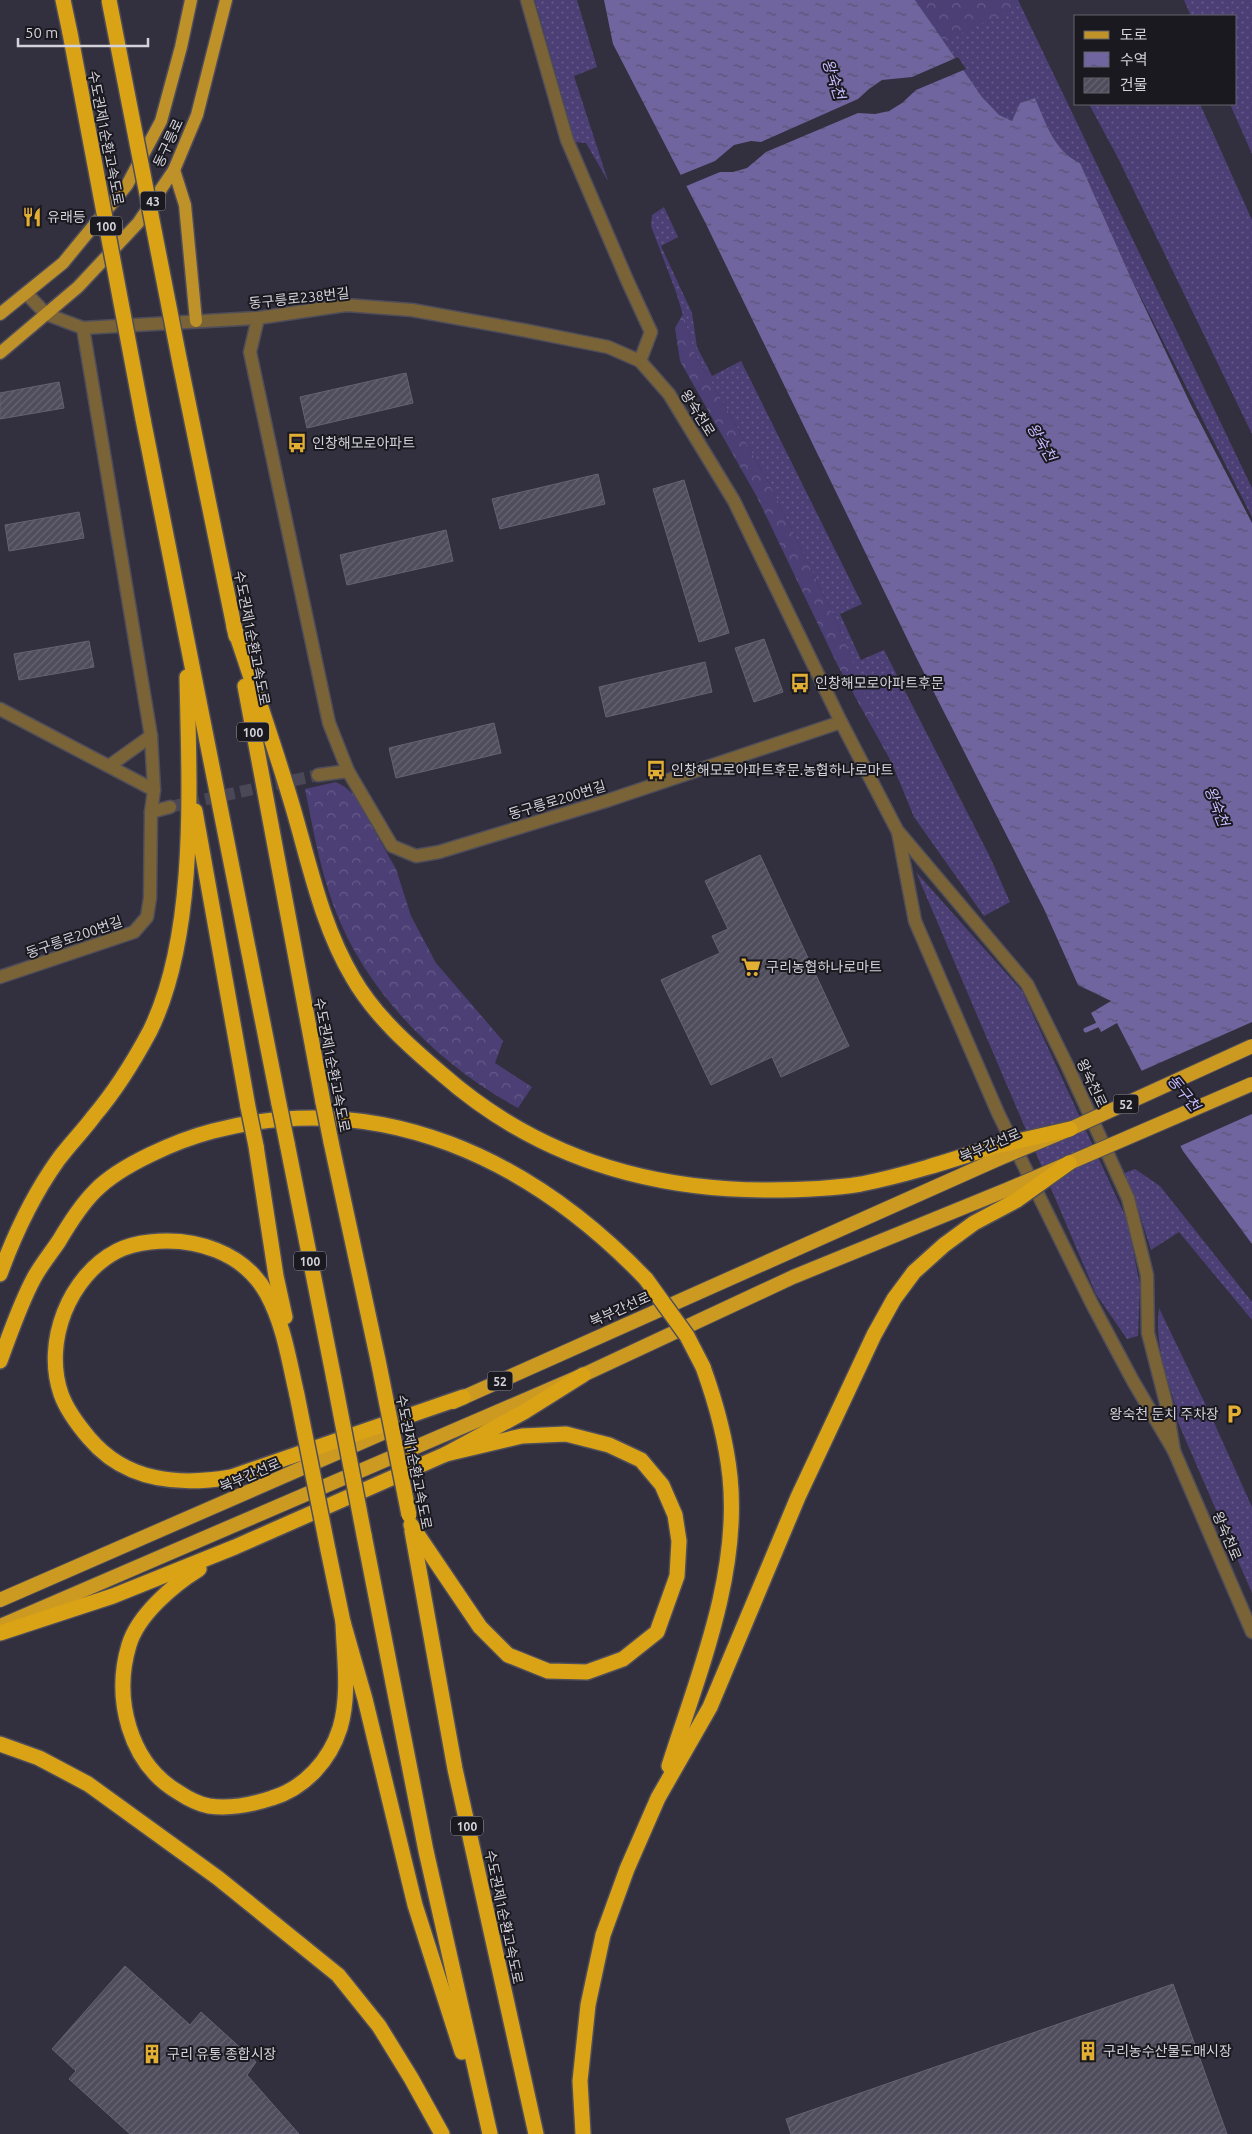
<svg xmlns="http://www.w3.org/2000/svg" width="1252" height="2134" viewBox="0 0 1252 2134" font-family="Ubuntu,'Noto Sans KR',sans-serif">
<defs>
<pattern id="grass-dots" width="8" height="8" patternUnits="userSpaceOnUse" patternTransform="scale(1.25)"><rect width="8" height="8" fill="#4c3f76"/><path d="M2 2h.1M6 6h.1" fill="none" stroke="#655a89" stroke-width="1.8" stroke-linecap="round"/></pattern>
<pattern id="forest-crowns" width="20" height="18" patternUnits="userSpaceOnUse" patternTransform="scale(1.25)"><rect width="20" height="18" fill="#4c3f76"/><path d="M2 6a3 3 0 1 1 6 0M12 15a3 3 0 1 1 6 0" fill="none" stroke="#655a89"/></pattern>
<pattern id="water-ripples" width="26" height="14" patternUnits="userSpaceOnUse" patternTransform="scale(1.25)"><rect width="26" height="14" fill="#70659e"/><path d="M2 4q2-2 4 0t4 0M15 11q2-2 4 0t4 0" fill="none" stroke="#5a5475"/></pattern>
<pattern id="building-hatch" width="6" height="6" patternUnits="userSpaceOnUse" patternTransform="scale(1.25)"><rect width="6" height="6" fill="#4f4c5c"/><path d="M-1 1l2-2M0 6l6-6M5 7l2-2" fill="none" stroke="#676573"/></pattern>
</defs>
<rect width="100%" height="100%" fill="#32303e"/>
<g fill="url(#grass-dots)">
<polygon points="535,0 577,0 597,67 574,76 608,181 586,143 575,142"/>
<path d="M 915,0 L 1018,0 L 1252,488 L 1252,517 L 1130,276 L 1080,163 C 1054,151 1046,123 1035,98 L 1020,103 L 1012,121 L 999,116 L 982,97 Z"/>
<polygon points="1184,0 1252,0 1252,154 1230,104 1236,104 1236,16 1191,16"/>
<polygon points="1089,104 1200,104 1252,220 1252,434 1118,158"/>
<polygon points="664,207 678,237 661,246 692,313 697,347 712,376 741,361 862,604 840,614 861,660 884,650 989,855 1010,902 984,916 914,817 875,722 839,627 768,481 695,354 676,292 651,226 652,215"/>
<polygon points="916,872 1022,991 1127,1220 1140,1285 1138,1336 1127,1339 1096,1294"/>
<polygon points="1135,1169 1160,1186 1252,1302 1252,1320 1179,1232 1151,1250 1134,1196 1122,1174"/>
<path d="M 1159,1308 L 1212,1418 L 1252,1507 L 1252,1593 L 1177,1420 C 1176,1401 1170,1391 1166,1374 C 1160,1354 1156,1329 1159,1308 Z"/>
</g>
<g fill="url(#forest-crowns)">
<polygon points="915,0 1018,0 1020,5 944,42"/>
<polygon points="683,314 695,354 768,481 839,627 892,763 838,666 757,497 680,361 675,328"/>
<path d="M 336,782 L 345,787 L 354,795 L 396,869 L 411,916 L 436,963 L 503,1041 L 495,1063 L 532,1087 L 518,1108 C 439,1065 366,993 334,907 C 320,869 313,829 305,789 Z"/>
</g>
<path fill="url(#water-ripples)" d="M 604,0 L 915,0 L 982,97 L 999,115 L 1012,121 L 1020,103 L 1035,98 C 1046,123 1054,151 1080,163 L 1130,276 L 1190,403 L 1252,523 L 1252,1244 L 1183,1151 L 1117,1023 L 1101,1032 L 1091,1013 L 1111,1001 L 1078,985 L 1044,909 L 916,657 L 705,222 L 613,44 Z"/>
<g fill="#32303e">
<polygon points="958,57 966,69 916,90 902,103 889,111 875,114 858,113 766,152 747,168 733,172 720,172 684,187 678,176 715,161 734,145 751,141 761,142 858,99 869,89 882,80 912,77"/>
<polygon points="1252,1022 1252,1114 1178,1147 1139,1072"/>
</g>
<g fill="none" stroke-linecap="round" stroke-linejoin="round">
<polyline stroke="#70659e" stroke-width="5" points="1086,1030 1102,1023"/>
</g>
<g fill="url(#building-hatch)" stroke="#656273">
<polygon points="406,373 413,403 307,428 300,397"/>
<polygon points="59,382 64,408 0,419 0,393"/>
<polygon points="598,474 605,504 500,529 492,499"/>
<polygon points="684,480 729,633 699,642 653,489"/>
<polygon points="79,512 84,538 9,551 5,525"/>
<polygon points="446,530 453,561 347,585 340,555"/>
<polygon points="764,639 783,692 754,702 735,648"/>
<polygon points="89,641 94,667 19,680 14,654"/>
<polygon points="705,662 712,692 606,717 599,687"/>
<polygon points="494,723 501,753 396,778 389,748"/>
<polygon points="760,855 849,1046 781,1077 772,1057 711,1085 661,980 720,953 712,936 728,929 705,881"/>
<polygon points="125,1966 190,2025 201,2012 256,2062 247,2075 299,2134 130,2134 69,2079 76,2071 52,2049"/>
<polygon points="1173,1984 1227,2134 791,2134 786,2119"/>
</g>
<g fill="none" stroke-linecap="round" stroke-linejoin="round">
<polyline stroke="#4a4856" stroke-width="12" stroke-dasharray="12 6" stroke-linecap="butt" points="170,807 318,775"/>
<defs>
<g id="minor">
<polyline points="258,318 250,352 329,723 348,771"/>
<polyline points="83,328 151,736 154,790 151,812"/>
<polyline points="0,709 154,790"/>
<polyline points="109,766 151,736"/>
<polyline points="318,775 348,771 392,846 416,856 439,852 609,800 841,722"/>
<polyline points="0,977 134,932 147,917 150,898 151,812 170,807"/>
</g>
<g id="tertiary">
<polyline points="527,0 567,140 627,280 651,332 640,361"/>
<polyline points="26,293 46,314 83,328 258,318 346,305 412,310 523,330 608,347 640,361 669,394 734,501 841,722 897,830 1027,984 1067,1065 1128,1198 1147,1275 1148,1333 1166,1403 1174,1451"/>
<polyline points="898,832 915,921 998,1113 1092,1304 1133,1381 1174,1451 1252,1632"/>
</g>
<g id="primary">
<polyline points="174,170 185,205 196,321"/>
<polyline points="0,314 63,263 127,185 161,121 181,47 191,0"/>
<polyline points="0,353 78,287 138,223 174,170 197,115 226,0"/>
</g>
<g id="trunk">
<polyline points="453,1402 998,1159"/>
<polyline points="0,1600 401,1425"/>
<polyline points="0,1626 583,1375 793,1277 1011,1188"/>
</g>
<g id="motorway">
<polyline points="63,0 70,33"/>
<polyline points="180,363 236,636"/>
<polyline points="143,419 279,1104"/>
<path d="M 234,627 C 254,687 275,747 293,808 C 310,866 322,926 353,978 C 375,1016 409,1046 442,1074 C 534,1155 646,1190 768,1190 C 799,1190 830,1189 861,1184 C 906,1175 949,1161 992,1147"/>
<polyline points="245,686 323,1102"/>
<polyline points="195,811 248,1107"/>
<polyline points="331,1142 378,1360"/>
<polyline points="287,1143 334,1379"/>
<polyline points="256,1146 276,1276 285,1317"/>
<path d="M 0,1274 C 15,1233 33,1195 58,1160 C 69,1145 83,1131 94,1116 C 116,1090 134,1061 150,1031 C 198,933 189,784 187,677"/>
<path d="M 0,1361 C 10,1334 20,1304 34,1278 C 41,1265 51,1253 59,1241 C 69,1224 80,1206 95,1191 C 120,1165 178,1140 213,1131 C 381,1087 531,1159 646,1279"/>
<path d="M 297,1395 C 289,1361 284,1325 267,1294 C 244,1252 195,1237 150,1242 C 140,1243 127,1246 117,1251 C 69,1276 43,1342 61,1394 C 67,1411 78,1425 89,1438 C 126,1482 179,1486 231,1477 L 463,1397"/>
<polyline points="411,1525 480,1627 508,1655 548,1671 587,1672 623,1659 657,1632 677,1576 679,1541 675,1515 662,1485 641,1460 609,1445 566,1434 522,1436 446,1454"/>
<polyline points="412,1531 455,1769 536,2134"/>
<polyline points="364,1535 426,1851 490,2134"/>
<polyline points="328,1550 343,1622 365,1699 415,1905 462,2052"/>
<path d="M 199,1569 C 173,1585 138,1615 129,1645 C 113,1698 129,1763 178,1792 C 187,1798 198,1804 209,1806 C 230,1809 251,1805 272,1798 C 305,1788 330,1760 340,1728 C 350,1694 344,1657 343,1622"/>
<polyline points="0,1633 113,1596 235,1547 446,1454 524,1412 583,1375"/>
<polyline points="0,1744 39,1758 88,1784 218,1878 338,1975 379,2026 411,2078 442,2134"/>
<path d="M 669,1766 C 698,1675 740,1575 730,1477 C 726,1439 716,1403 703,1367"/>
<polyline points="583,2134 580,2081 588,2005 603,1935 627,1869 658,1798 710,1707 798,1497 874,1335 894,1299 914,1272 944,1245 974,1223 1017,1200"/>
</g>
</defs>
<use href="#minor" stroke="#4f4d5a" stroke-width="15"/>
<use href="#tertiary" stroke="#4f4d5a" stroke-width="15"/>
<use href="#primary" stroke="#4f4d5a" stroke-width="15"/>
<use href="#trunk" stroke="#4f4d5a" stroke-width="16"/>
<use href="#motorway" stroke="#4f4d5a" stroke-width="18"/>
<use href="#minor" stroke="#796337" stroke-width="12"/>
<use href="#tertiary" stroke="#796337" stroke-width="12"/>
<use href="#primary" stroke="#be9129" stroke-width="12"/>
<use href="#trunk" stroke="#cc9a20" stroke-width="14"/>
<use href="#motorway" stroke="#daa316" stroke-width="15"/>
<defs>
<g id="trunk-bridge">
<polyline points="998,1159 1070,1129 1252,1046"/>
<polyline points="1011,1188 1252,1084"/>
</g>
<g id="motorway-bridge">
<polyline points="109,0 180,363"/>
<polyline points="70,33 143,419"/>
<polyline points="323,1102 331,1142"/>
<polyline points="279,1104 287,1143"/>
<polyline points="248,1107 256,1146"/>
<polyline points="992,1147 1070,1129"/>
<polyline points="1017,1200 1069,1163"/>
<polyline points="646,1279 687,1336 703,1367"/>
<polyline points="378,1360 409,1515"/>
<polyline points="334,1379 364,1535"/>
<polyline points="297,1395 328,1550"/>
</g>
</defs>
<use href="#trunk-bridge" stroke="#4f4d5a" stroke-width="16" stroke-linecap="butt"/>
<use href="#motorway-bridge" stroke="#4f4d5a" stroke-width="18" stroke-linecap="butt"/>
<use href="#trunk-bridge" stroke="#cc9a20" stroke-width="14"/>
<use href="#motorway-bridge" stroke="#daa316" stroke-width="15"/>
</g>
<defs>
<symbol id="restaurant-bare" viewBox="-9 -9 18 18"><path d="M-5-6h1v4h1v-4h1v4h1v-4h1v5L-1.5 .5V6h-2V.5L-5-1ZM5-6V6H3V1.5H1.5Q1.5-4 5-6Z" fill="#e3ae34" stroke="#1a191f" stroke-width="2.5" paint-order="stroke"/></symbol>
<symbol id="bus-bare" viewBox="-9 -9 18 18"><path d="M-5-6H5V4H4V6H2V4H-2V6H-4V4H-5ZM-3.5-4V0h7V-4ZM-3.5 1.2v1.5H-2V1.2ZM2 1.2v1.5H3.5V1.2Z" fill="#e3ae34" stroke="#1a191f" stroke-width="2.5" paint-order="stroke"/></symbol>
<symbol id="supermarket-bare" viewBox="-9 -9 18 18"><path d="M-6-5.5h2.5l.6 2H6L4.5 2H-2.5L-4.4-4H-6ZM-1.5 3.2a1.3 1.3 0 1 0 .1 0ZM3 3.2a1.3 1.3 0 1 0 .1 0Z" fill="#e3ae34" stroke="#1a191f" stroke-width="2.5" paint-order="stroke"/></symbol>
<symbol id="parking-bare" viewBox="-9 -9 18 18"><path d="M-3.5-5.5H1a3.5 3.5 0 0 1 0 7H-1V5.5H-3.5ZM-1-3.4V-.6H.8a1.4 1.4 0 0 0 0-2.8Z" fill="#e3ae34" stroke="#1a191f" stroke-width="2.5" paint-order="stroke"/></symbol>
<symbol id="building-bare" viewBox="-9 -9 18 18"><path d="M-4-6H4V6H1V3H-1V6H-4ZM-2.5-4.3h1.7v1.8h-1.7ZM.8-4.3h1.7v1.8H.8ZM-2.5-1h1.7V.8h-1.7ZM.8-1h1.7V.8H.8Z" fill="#e3ae34" stroke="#1a191f" stroke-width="2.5" paint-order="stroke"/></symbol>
</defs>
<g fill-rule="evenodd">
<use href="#restaurant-bare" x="18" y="203" width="28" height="28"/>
<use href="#bus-bare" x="283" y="429" width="28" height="28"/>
<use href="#bus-bare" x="786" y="669" width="28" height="28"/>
<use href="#bus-bare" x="642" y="756" width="28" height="28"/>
<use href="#supermarket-bare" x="737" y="953" width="28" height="28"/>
<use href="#parking-bare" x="1220" y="1400" width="28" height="28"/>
<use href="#building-bare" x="1074" y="2037" width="28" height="28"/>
<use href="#building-bare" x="138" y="2040" width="28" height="28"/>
</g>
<g text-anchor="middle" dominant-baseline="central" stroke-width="4" stroke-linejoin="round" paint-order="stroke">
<g fill="#1a191f" stroke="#9c9aa3" stroke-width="1">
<rect x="140.5" y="191.5" width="25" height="19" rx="4"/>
<rect x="90" y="216.5" width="32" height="19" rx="4"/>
<rect x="237" y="722.5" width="32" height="19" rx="4"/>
<rect x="1113.5" y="1094.5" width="25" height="19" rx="4"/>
<rect x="294" y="1251.5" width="32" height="19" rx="4"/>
<rect x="487.5" y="1371.5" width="25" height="19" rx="4"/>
<rect x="451" y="1816.5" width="32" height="19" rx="4"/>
</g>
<g font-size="12" font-weight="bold" fill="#d3d2db">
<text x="153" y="201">43</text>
<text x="106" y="226">100</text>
<text x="253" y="732">100</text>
<text x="1126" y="1104">52</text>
<text x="310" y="1261">100</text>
<text x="500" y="1381">52</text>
<text x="467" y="1826">100</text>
</g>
<g font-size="14" fill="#d3d2db" stroke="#1a191f">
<text transform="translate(106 138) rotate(79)">수도권제1순환고속도로</text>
<text transform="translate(168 143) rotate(-65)">동구릉로</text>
<text transform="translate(299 298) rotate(-6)">동구릉로238번길</text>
<text transform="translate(698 413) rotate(58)">왕숙천로</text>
<text transform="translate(252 638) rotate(79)">수도권제1순환고속도로</text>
<text transform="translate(557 800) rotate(-17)">동구릉로200번길</text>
<text transform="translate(74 937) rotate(-19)">동구릉로200번길</text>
<text transform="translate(332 1065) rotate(79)">수도권제1순환고속도로</text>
<text transform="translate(1092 1083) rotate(65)">왕숙천로</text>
<text transform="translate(990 1145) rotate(-23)">북부간선로</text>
<text transform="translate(620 1309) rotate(-24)">북부간선로</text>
<text transform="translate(414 1462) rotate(79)">수도권제1순환고속도로</text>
<text transform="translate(250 1475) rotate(-23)">북부간선로</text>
<text transform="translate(1227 1536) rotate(67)">왕숙천로</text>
<text transform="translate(504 1917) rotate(78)">수도권제1순환고속도로</text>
</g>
<g font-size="14" fill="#d3d2db" stroke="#1a191f" text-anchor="start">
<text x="47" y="217">유래등</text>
<text x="312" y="443">인창해모로아파트</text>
<text x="815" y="683">인창해모로아파트후문</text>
<text x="671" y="770">인창해모로아파트후문.농협하나로마트</text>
<text x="766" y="967">구리농협하나로마트</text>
<text x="1219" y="1414" text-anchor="end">왕숙천 둔치 주차장</text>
<text x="1103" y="2051">구리농수산물도매시장</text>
<text x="167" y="2054">구리 유통 종합시장</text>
</g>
<g font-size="15" font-style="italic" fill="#c7bbff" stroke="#1a191f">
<text transform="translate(834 79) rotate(72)">왕숙천</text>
<text transform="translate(1042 442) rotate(59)">왕숙천</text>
<text transform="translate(1217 806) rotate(69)">왕숙천</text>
<text transform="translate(1184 1093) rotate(51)">동구천</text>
</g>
</g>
<rect x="1074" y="15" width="162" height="90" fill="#1a191f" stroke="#64636a"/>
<rect x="1084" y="31" width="25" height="8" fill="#be9129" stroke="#64636a"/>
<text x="1120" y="40" font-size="15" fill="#d3d2db">도로</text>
<rect x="1084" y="52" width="25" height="15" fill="url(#water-ripples)" stroke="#64636a"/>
<text x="1120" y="65" font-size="15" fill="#d3d2db">수역</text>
<rect x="1084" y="78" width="25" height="15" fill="url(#building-hatch)" stroke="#64636a"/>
<text x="1120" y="90" font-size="15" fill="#d3d2db">건물</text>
<path d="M18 38v8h130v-8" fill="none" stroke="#d3d2db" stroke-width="2.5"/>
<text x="25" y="38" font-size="15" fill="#d3d2db" stroke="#1a191f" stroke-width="4" paint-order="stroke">50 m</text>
</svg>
